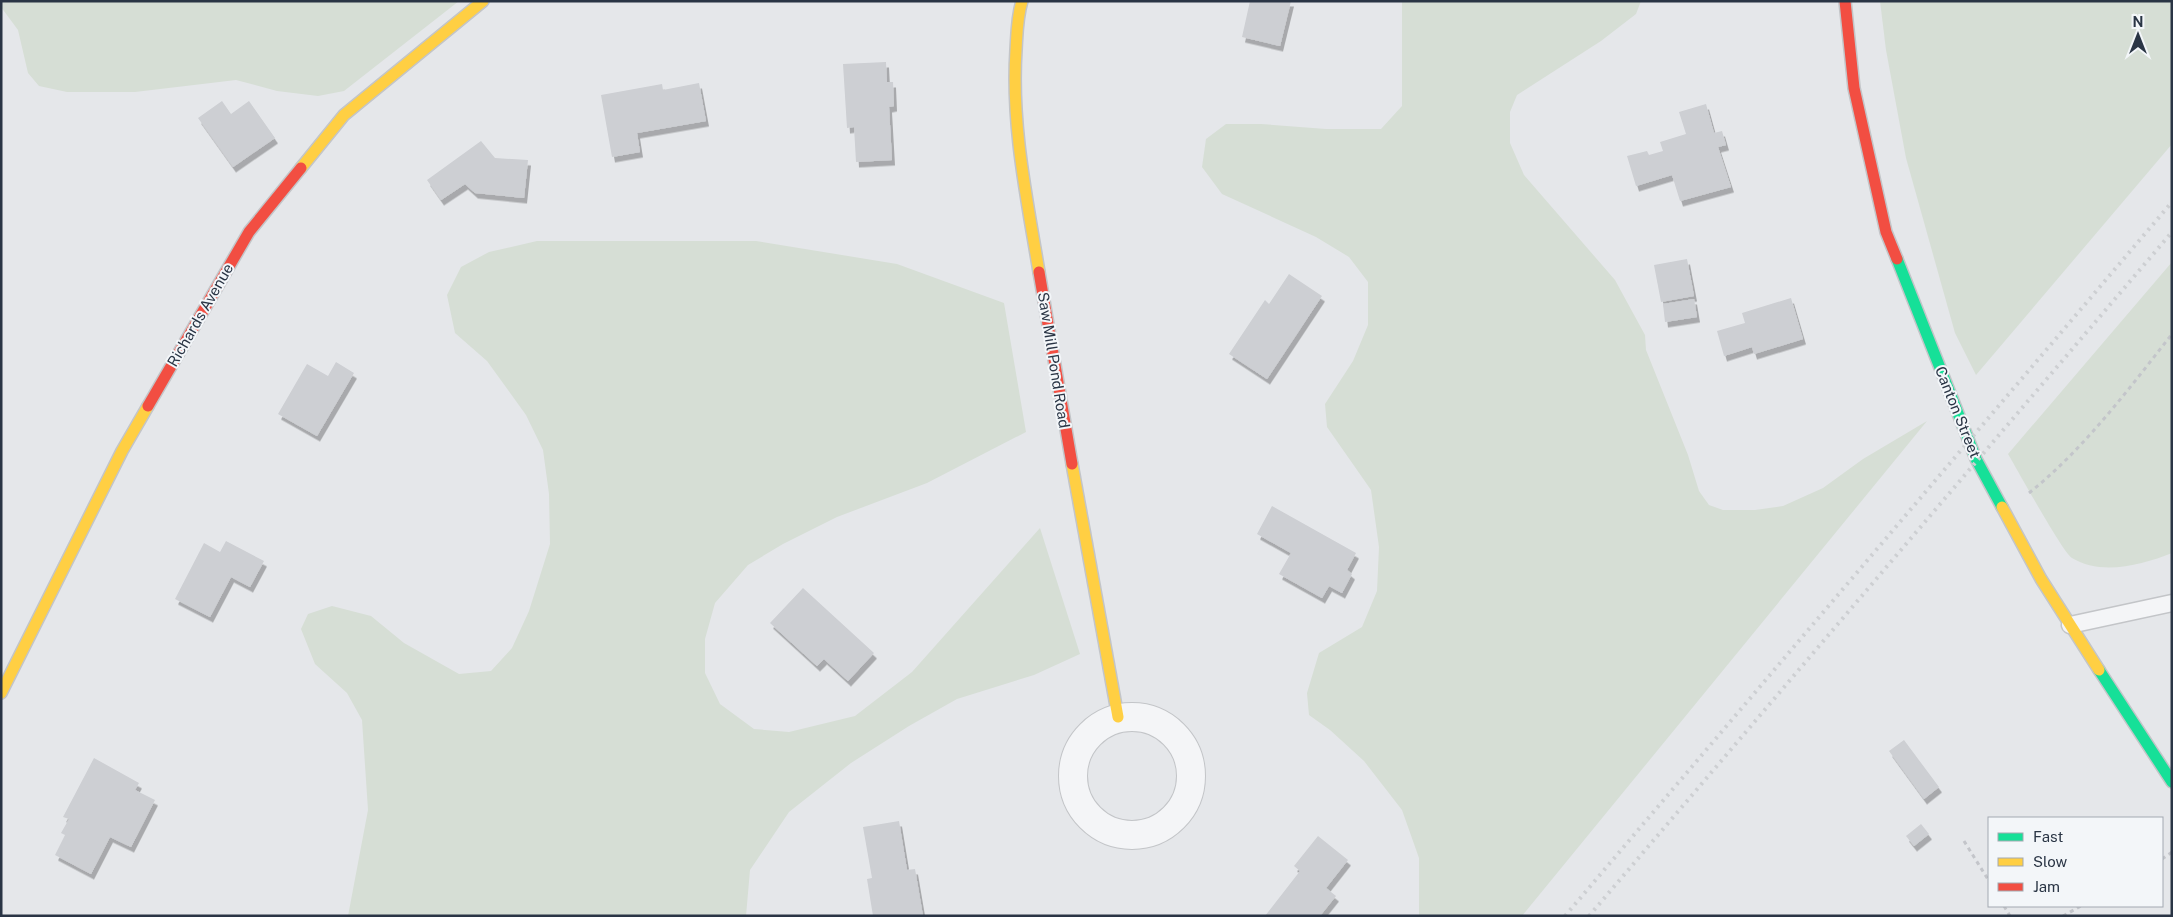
<svg xmlns="http://www.w3.org/2000/svg" width="2173" height="917" viewBox="0 0 2173 917" font-family="'Public Sans',sans-serif">
<defs>
<filter id="shadow"><feDropShadow dx="3" dy="5.5" stdDeviation="0" flood-color="#0004"/></filter>
</defs>
<rect width="100%" height="100%" fill="#e5e7ea"/>
<g fill="#d6ded5">
<polygon points="1,1 459,1 344,91 318,96 277,91 236,80 135,92 67,92 39,86 28,73 18,30 1,7"/>
<polygon points="1402,1 1641,1 1636,14 1601,41 1517,95 1510,112 1510,143 1524,175 1615,280 1645,335 1646,350 1688,455 1699,491 1709,505 1723,510 1755,510 1783,506 1823,488 1863,459 1927,421 1522,916 1419,916 1419,858 1402,810 1364,761 1330,730 1309,715 1307,693 1319,653 1362,627 1377,591 1379,547 1371,490 1327,427 1325,404 1353,361 1368,325 1368,282 1349,257 1316,237 1222,194 1202,167 1206,139 1226,124 1261,124 1326,129 1381,129 1402,106"/>
<polygon points="1880,1 2172,1 2172,144 1976,375 1955,333 1906,158 1886,50"/>
<polygon points="537,241 756,241 897,264 1004,303 1026,432 927,483 837,517 783,544 748,565 715,603 705,639 705,673 720,704 754,729 789,732 855,716 912,672 1040,528 1080,654 1034,675 957,699 909,726 851,763 789,812 750,870 746,916 348,916 368,810 362,720 347,693 315,664 301,629 308,614 332,606 371,616 404,643 459,674 491,671 512,648 529,611 550,544 549,494 543,450 526,415 487,361 455,333 447,295 461,267 489,252"/>
<path d="M 2172,262 L 2172,553 C 2142,565 2101,576 2072,558 C 2063,553 2017,469 2008,454 Z"/>
</g>
<g fill="#cdcfd3" filter="url(#shadow)">
<polygon points="1250,1 1291,1 1280,46 1242,37"/>
<polygon points="886,62 887,82 893,82 894,106 889,107 892,160 856,162 854,127 847,128 843,64"/>
<polygon points="699,83 706,121 637,133 640,152 612,157 601,95 662,84 663,90"/>
<polygon points="222,101 231,114 249,101 275,138 233,167 198,118"/>
<polygon points="1706,104 1714,133 1722,131 1726,145 1718,147 1731,187 1680,201 1672,175 1636,186 1627,156 1647,151 1649,155 1663,151 1660,142 1686,134 1679,112"/>
<polygon points="481,141 495,158 528,160 524,198 475,193 465,184 441,200 427,180"/>
<polygon points="1687,259 1694,296 1661,302 1654,265"/>
<polygon points="1289,274 1322,296 1267,379 1229,354 1265,300 1269,304"/>
<polygon points="1791,298 1803,339 1754,354 1752,347 1724,356 1717,331 1745,323 1742,313"/>
<polygon points="1694,299 1697,317 1665,322 1663,304"/>
<polygon points="336,362 354,373 317,436 278,414 307,364 328,376"/>
<polygon points="1272,506 1356,553 1347,570 1352,574 1342,593 1329,586 1322,598 1279,574 1291,553 1257,534"/>
<polygon points="226,541 264,561 250,587 231,577 210,617 175,599 204,543 220,552"/>
<polygon points="803,588 874,653 848,681 824,659 817,666 770,623"/>
<polygon points="1904,740 1939,787 1924,799 1889,751"/>
<polygon points="94,758 139,783 135,790 155,800 131,847 110,837 91,874 55,855 65,835 61,833 69,819 63,817"/>
<polygon points="899,821 907,870 915,869 923,916 873,916 867,879 872,878 863,827"/>
<polygon points="1921,824 1929,834 1914,846 1906,836"/>
<polygon points="1318,836 1348,860 1326,888 1336,896 1320,916 1265,916 1300,871 1294,866"/>
</g>
<g fill="none" stroke-linecap="round" stroke-linejoin="round">
<defs>
<polyline id="lane" points="2070,625 2172,603"/>
<circle id="street" cx="1132" cy="776" r="59"/>
<g id="fast">
<polyline points="1897,259 1976,459 2002,507"/>
<polyline points="2099,670 2172,782"/>
</g>
<g id="slow">
<path d="M 1022,1 C 1017,17 1017,33 1016,50 C 1011,125 1027,199 1039,272"/>
<polyline points="301,168 344,115 483,1"/>
<polyline points="1072,464 1118,717"/>
<polyline points="2002,507 2041,579 2099,670"/>
<polyline points="1,693 122,451 148,406"/>
</g>
<g id="jam">
<polyline points="1845,1 1854,88 1886,232 1897,259"/>
<polyline points="1039,272 1072,464"/>
<polyline points="148,406 249,232 301,168"/>
</g>
</defs>
<use href="#lane" stroke="#c3c5c8" stroke-width="19"/>
<use href="#street" stroke="#c3c5c8" stroke-width="30"/>
<use href="#fast" stroke="#c3c5c8" stroke-width="14"/>
<use href="#slow" stroke="#c3c5c8" stroke-width="14"/>
<use href="#jam" stroke="#c3c5c8" stroke-width="14"/>
<g stroke="#c3c5ca" stroke-width="3" stroke-dasharray="4 4" stroke-linecap="butt">
<path d="M 2029,493 C 2084,449 2128,390 2172,334"/>
<polyline points="1964,841 1989,881"/>
<polyline points="2162,859 2172,852"/>
<polyline points="2004,906 2010,916"/>
<polyline points="2063,916 2081,906"/>
</g>
<use href="#lane" stroke="#f4f5f7" stroke-width="16"/>
<use href="#street" stroke="#f4f5f7" stroke-width="28"/>
<use href="#fast" stroke="#16e098" stroke-width="11"/>
<use href="#slow" stroke="#ffcf43" stroke-width="11"/>
<use href="#jam" stroke="#f24e42" stroke-width="11"/>
<g stroke="#cdcfd2" stroke-width="4" stroke-dasharray="2.5 5" stroke-linecap="butt">
<polyline points="1565,916 2172,202"/>
<polyline points="1589,916 2172,232"/>
</g>
</g>
<g text-anchor="middle" dominant-baseline="central" stroke-width="4" stroke-linejoin="round" paint-order="stroke">
<g font-size="15" fill="#2a3545" stroke="#f3f6f9">
<text transform="translate(200 315) rotate(-60)">Richards Avenue</text>
<text transform="translate(1054 360) rotate(81)">Saw Mill Pond Road</text>
<text transform="translate(1958 412) rotate(68)">Canton Street</text>
</g>
</g>
<rect width="2173" height="917" fill="none" stroke="#2a3545" stroke-width="5"/>
<rect x="1988" y="817" width="175" height="90" fill="#f3f6f9" stroke="#a3a9b1"/>
<rect x="1998" y="833" width="25" height="8" fill="#16e098" stroke="#a3a9b1"/>
<text x="2033" y="842" font-size="15" fill="#2a3545">Fast</text>
<rect x="1998" y="858" width="25" height="8" fill="#ffcf43" stroke="#a3a9b1"/>
<text x="2033" y="867" font-size="15" fill="#2a3545">Slow</text>
<rect x="1998" y="883" width="25" height="8" fill="#f24e42" stroke="#a3a9b1"/>
<text x="2033" y="892" font-size="15" fill="#2a3545">Jam</text>
<g transform="translate(2138 35)" stroke="#f3f6f9" stroke-width="4" paint-order="stroke">
<path d="M0-4L9 19L0 12L-9 19Z" fill="#2a3545"/>
<text y="-8" font-size="14" font-weight="bold" text-anchor="middle" fill="#2a3545">N</text>
</g>
</svg>
